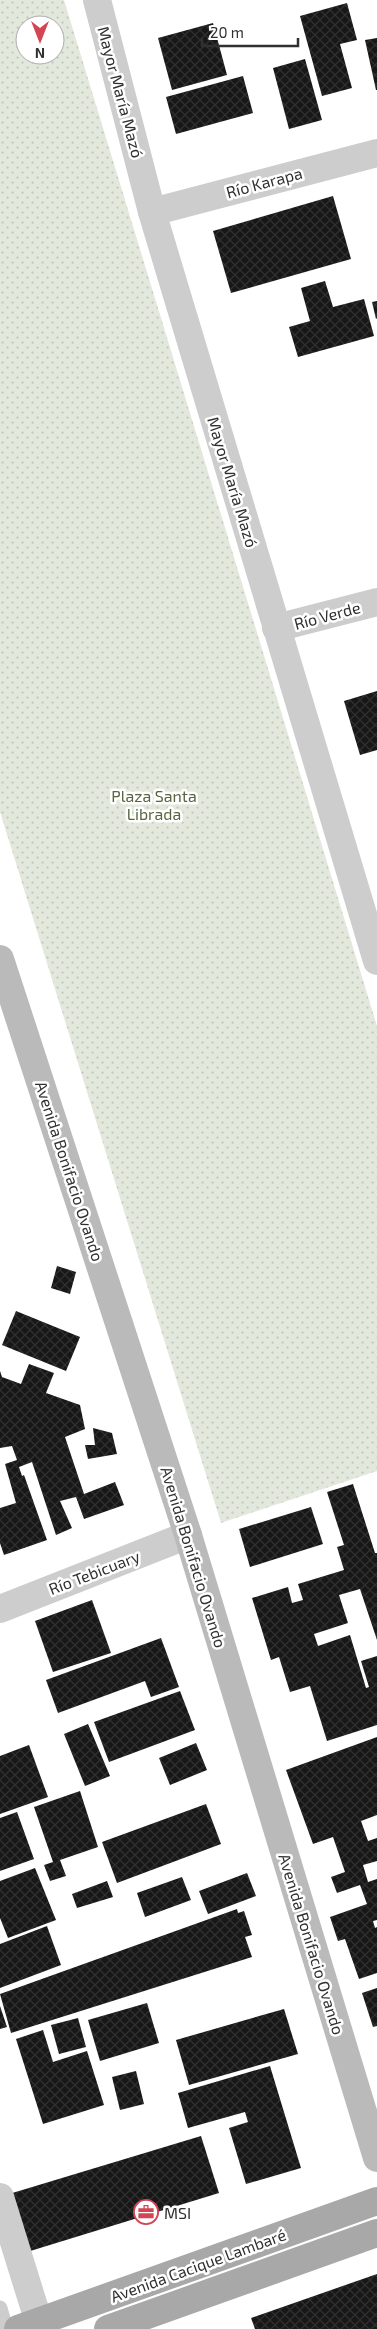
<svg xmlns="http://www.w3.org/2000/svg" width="377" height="2329" viewBox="0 0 377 2329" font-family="'Exo 2',sans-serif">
<defs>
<pattern id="park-dots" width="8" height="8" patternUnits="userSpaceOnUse" patternTransform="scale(1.25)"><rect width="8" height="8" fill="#e3e8dc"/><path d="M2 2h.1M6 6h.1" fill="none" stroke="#c3c7bd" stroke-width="1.8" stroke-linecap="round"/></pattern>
<pattern id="building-cross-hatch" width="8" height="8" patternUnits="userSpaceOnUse" patternTransform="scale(1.25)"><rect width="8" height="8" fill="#171717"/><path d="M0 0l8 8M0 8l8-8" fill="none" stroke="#303030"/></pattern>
</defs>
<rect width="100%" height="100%" fill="#fff"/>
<path fill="url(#park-dots)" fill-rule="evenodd" d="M 0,0 L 64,0 L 377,1026 L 377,1471 L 221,1523 L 0,812 ZM 25,25 L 55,25 L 55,55 L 25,55 Z"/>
<g fill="url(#building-cross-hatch)">
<polygon points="347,3 357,40 340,44 352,88 322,96 300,16"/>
<polygon points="213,23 227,75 172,90 158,38"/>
<polygon points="377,38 377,90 376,90 365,40"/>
<polygon points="305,59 322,120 289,129 273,68"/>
<polygon points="243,76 253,113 176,134 166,97"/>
<polygon points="333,196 351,259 231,293 213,231"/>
<polygon points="325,281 333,307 364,299 374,336 298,357 289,327 310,321 301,288"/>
<polygon points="377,301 377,318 376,319 372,302"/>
<polygon points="377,691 377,750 360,755 344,701"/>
<polygon points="57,1266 76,1272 70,1294 51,1288"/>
<polygon points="16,1311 80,1337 66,1371 2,1345"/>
<polygon points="29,1364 54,1373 46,1393 80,1405 85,1429 65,1437 84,1494 115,1482 124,1505 84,1519 76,1497 60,1501 72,1528 56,1535 32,1462 19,1467 22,1476 24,1475 47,1540 4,1555 0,1543 0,1508 16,1503 5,1464 17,1460 12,1446 0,1448 0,1371 2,1377 21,1384"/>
<polygon points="93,1428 112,1433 117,1454 88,1459 85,1445 95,1445"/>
<polygon points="353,1484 375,1553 377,1553 377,1640 360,1589 339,1595 348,1623 314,1634 318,1646 350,1635 366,1688 369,1687 361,1661 377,1656 377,1725 327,1741 310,1686 290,1692 279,1657 271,1660 252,1598 288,1587 292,1603 303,1600 298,1584 344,1570 337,1547 344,1545 327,1492"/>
<polygon points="311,1507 323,1544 250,1567 239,1529"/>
<polygon points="92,1600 111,1653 53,1672 35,1621"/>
<polygon points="161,1638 179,1687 151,1697 145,1681 58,1713 46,1680"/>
<polygon points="180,1691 195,1730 109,1762 94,1722"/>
<polygon points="88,1724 110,1776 85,1786 64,1734"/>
<polygon points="377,1737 377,1815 361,1821 368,1841 377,1838 377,1861 363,1865 368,1882 377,1879 377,1920 373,1921 375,1928 377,1927 377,1973 359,1979 345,1939 338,1941 330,1917 367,1904 360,1885 337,1893 331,1877 345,1872 333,1837 313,1844 286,1770"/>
<polygon points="196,1743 207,1770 170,1785 159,1758"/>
<polygon points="29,1745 48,1797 0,1814 0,1756"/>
<polygon points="80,1791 98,1847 60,1860 66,1876 50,1881 44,1865 53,1862 34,1807"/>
<polygon points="206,1804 221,1844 117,1883 102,1842"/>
<polygon points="17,1812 34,1859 0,1871 0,1818"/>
<polygon points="35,1868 56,1920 8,1938 0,1918 0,1881"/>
<polygon points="247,1873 256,1896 208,1914 199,1891"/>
<polygon points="182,1877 191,1900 145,1917 137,1893"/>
<polygon points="107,1881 113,1897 77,1908 72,1894"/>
<polygon points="237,1909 238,1913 244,1911 252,1935 245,1937 252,1957 11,2033 0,1994"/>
<polygon points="47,1926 61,1965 0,1988 0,1944"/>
<polygon points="377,1988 377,2026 373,2027 362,1993"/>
<polygon points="147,2003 159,2043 100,2061 88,2020"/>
<polygon points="0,2006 7,2027 0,2029"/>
<polygon points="284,2009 298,2054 189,2085 176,2040"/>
<polygon points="78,2018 86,2047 59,2054 51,2025"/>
<polygon points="43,2030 53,2062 87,2051 104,2105 43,2124 16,2039"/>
<polygon points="270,2066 301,2168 246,2184 229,2128 248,2122 245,2112 188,2128 178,2093"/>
<polygon points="136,2071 144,2104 120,2110 112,2077"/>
<polygon points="201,2136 219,2193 27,2252 9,2194"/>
<polygon points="377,2274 377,2329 255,2329 251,2318"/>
</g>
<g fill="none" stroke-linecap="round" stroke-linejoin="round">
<polyline stroke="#cdcdcd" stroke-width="15" points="0,2308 6,2329"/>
<g stroke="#cdcdcd" stroke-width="28">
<polyline points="97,0 152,212 377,961"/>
<polyline points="152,212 377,153"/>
<polyline points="276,628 377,602"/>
<polyline points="0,1609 188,1535"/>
<polyline points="0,2197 41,2329"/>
</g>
<polyline stroke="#bababa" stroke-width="28" points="0,959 188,1535 377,2158"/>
<g stroke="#a8a8a8" stroke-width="28">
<polyline points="18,2329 377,2201"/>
<polyline points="108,2329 377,2233"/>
</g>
</g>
<defs>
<symbol id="office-ring" viewBox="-11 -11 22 22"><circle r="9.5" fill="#fff" stroke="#d34553" stroke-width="1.5"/><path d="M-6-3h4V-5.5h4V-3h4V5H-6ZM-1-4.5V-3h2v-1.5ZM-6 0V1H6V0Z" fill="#d34553"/></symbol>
</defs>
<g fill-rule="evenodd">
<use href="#office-ring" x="132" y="2198" width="28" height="28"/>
</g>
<g text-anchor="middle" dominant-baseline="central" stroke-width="5" stroke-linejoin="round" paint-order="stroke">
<g font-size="16" fill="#303030" stroke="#fff">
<text transform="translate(121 92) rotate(75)">Mayor María Mazó</text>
<text transform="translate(264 182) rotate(-15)">Río Karapa</text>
<text transform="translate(233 482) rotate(73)">Mayor María Mazó</text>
<text transform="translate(327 615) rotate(-15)">Río Verde</text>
<text transform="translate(70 1171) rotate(72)">Avenida Bonifacio Ovando</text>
<text transform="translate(194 1557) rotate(73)">Avenida Bonifacio Ovando</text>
<text transform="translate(94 1572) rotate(-21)">Río Tebicuary</text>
<text transform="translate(312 1944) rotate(73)">Avenida Bonifacio Ovando</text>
<text transform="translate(198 2265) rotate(-20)">Avenida Cacique Lambaré</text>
</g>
<g font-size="16" fill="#546741" stroke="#fff">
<text x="154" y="795">Plaza Santa<tspan x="154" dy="18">Librada</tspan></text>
</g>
<g font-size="16" fill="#303030" stroke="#fff" text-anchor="start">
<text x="164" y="2212">MSI</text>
</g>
</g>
<g transform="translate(40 40) rotate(180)"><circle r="24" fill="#ffffff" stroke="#acacac"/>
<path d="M0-4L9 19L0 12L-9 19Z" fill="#d34553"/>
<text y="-8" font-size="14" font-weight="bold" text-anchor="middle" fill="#303030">N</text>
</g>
<path d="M202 38v8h96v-8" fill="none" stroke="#303030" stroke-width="2.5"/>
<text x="210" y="38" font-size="15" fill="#303030" stroke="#ffffff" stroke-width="4" paint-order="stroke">20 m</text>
</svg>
